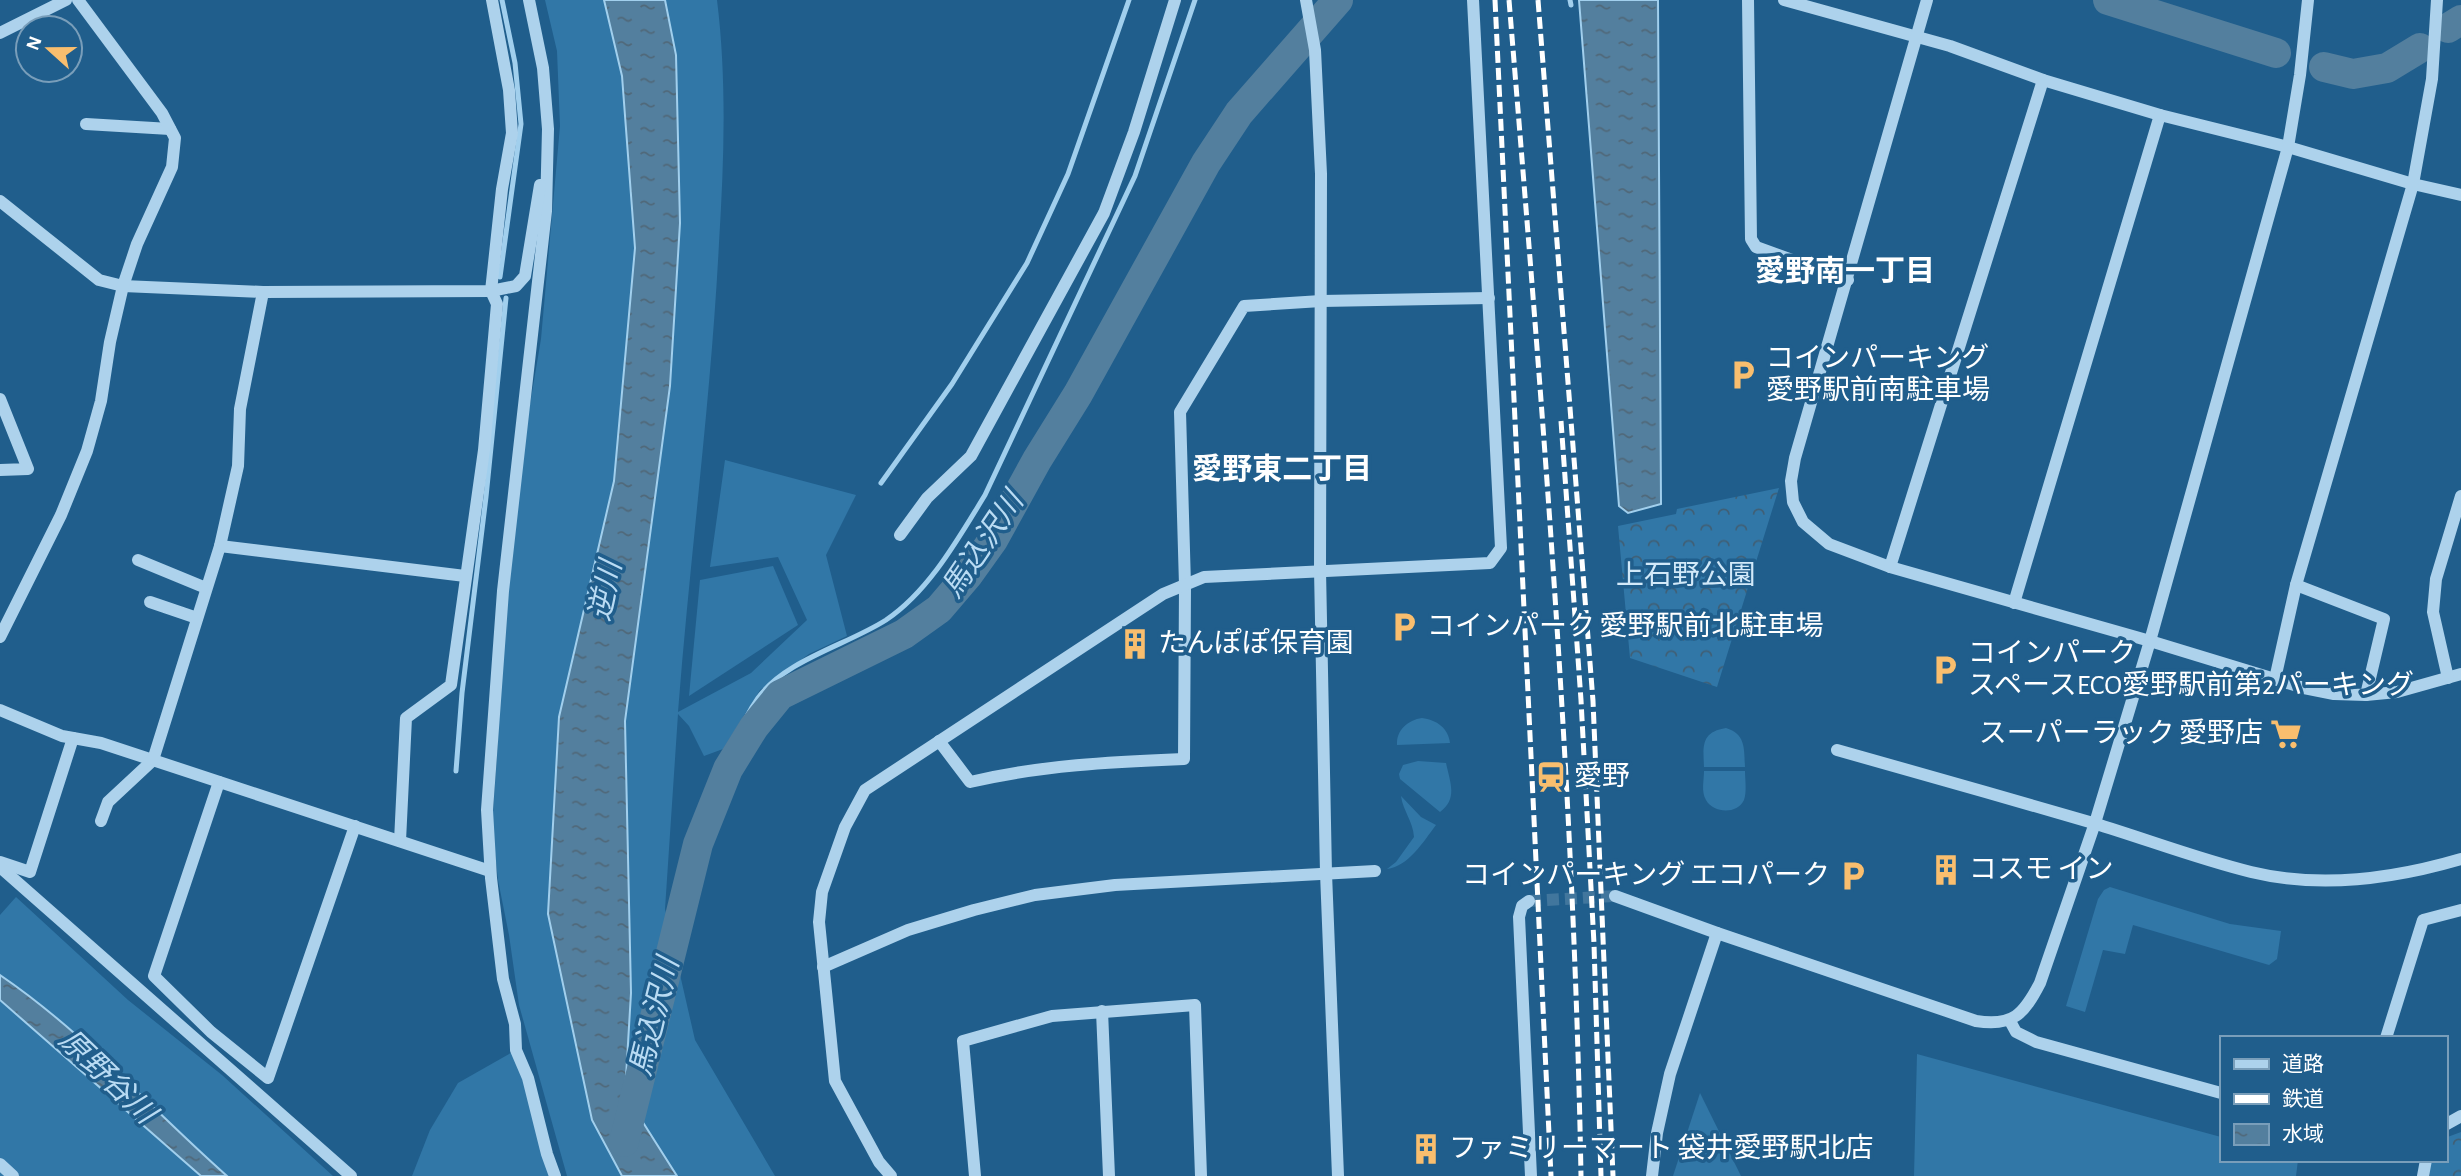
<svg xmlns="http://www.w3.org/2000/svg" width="2461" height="1176" viewBox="0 0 2461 1176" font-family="'Alegreya Sans','Noto Sans JP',sans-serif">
<defs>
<pattern id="forest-crowns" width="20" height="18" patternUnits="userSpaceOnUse" patternTransform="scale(1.75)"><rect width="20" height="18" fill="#3177a7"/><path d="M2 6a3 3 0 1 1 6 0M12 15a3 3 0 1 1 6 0" fill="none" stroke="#405f75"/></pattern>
<pattern id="water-ripples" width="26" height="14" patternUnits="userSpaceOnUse" patternTransform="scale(1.75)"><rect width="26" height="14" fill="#537f9e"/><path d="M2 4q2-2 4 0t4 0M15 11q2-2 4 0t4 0" fill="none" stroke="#506879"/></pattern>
</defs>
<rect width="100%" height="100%" fill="#205e8c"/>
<g fill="#3177a7">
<path d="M 545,0 L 717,0 C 727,81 724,162 719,243 C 711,400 690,556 678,712 L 751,673 L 807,620 L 778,557 L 710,567 L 725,460 L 856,495 L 826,555 L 847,636 L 809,654 L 760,690 L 723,749 L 704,756 L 689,726 L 678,714 L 665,909 L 695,1040 L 775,1176 L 567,1176 L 519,1005 L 509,935 L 498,880 L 492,826 L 498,741 L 497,652 L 526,428 L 541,339 L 560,126 L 557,51 Z"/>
<polygon points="773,566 798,625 689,696 700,580"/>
<path d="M 1422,718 C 1437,720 1448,728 1450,743 L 1397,745 C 1396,730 1408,720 1422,718 Z"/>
<path d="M 1726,728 C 1746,734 1744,749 1745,767 L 1704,767 C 1703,746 1701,732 1726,728 Z"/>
<path d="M 1418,761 L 1446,763 C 1450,782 1458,799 1440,812 L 1400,779 L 1399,774 L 1403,765 Z"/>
<path d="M 1704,771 L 1745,771 C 1745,779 1747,792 1744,800 C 1737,815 1713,813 1706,800 C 1701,792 1704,780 1704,771 Z"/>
<path d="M 1401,796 L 1421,817 L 1436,825 C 1423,842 1409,866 1387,869 L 1396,862 L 1414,837 C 1413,821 1403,811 1401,796 Z"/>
<polygon points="2110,887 2230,924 2281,931 2277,959 2269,965 2133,925 2125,954 2103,950 2085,1012 2066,1006 2098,899 2104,890"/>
<polygon points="16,897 128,1000 222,1075 333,1176 0,1176 0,915"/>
<polygon points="516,1050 555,1176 412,1176 430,1130 458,1083"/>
<polygon points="1917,1054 2221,1137 2221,1160 2298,1160 2296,1176 1914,1176"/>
<polygon points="1700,1093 1741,1176 1673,1176"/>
</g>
<g fill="url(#forest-crowns)">
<polygon points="1779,488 1717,687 1630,658 1618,526 1676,514 1677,509"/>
<polygon points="2461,1132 2461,1176 2425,1176 2427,1160 2445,1160 2445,1138"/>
</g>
<g fill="url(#water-ripples)" stroke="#a1cfed" stroke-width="2">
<polygon points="604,0 665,0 676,55 680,223 670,386 625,721 631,993 625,1094 677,1176 622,1176 592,1120 548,914 559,717 614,481 635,248 622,76"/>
<polygon points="1579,0 1658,0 1661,504 1628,513 1619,506"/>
<path d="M 0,975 C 84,1032 151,1109 227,1176 L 201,1176 L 0,1000 Z"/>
</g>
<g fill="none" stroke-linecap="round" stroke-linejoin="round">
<g stroke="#a1cfed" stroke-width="5">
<polyline points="1570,0 1571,5"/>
<polyline points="500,277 521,124 515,63 502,0"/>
<polyline points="881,483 952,384 1027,263 1068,174 1129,0"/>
<polyline points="456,771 462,693 486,497 506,298"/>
<path d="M 711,811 C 724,772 735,731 758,698 C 785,660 847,645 886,620 C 929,591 958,539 985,495 L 1135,176 L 1195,0"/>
</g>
<g stroke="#537f9e" stroke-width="30">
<polyline points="2108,0 2276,53"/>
<polyline points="2448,28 2461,20"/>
<polyline points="2324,67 2353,74 2387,68 2420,48"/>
<polyline points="624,1142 698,844 728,769 754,727 780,695 904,634 939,609 968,575 993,540 1037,460 1078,394 1206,163 1239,113 1338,0"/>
</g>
<polyline stroke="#41769d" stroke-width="12" stroke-dasharray="12 6" stroke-linecap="butt" points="1529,901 1615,896"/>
<g stroke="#add2ec" stroke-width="12">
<polyline points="529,0 543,68 548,129 546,211 503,591 487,810 491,878 503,979 515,1024 516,1050 528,1078 547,1154 555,1176"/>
<polyline points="1306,0 1315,50 1321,174 1320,570 1326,873 1338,1176"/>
<polyline points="1748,0 1751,239 1756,247 1848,280"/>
<polyline points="1784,0 1950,46 2043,80 2160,115 2288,147 2413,184 2461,195"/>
<polyline points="1927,0 1795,458 1791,481 1793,502 1803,522 1829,544 1890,567 2150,641 2304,688 2334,694 2366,695 2397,692 2461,674"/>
<polyline points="0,33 66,0"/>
<polyline points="86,124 170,129"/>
<polyline points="0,201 99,280 123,286 263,292 491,291 516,286 525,276 540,185"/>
<polyline points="0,399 28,469 0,470"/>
<polyline points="900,535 927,498 971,456 1104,213 1134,132 1175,0"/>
<polyline points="220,546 465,576"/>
<polyline points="138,560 206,588"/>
<polyline points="1890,567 2043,80"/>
<polyline points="2296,585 2384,619 2366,695"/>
<polyline points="150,602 197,618"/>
<polyline points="2014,603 2160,115"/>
<polyline points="0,637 61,515 87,451 101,401 110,342 123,286 137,244 172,167 175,138 162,113 78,0"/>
<polyline points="2448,678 2433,612 2436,579 2461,496"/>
<polyline points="2275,679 2296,585 2413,184 2432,79 2437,0"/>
<polyline points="0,710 62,736 101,743 490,871"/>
<path d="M 939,741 L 970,782 C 1042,765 1111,762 1184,759 L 1185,585 L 1180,412 L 1244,306 L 1321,301 L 1489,298"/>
<path d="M 1837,750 C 1922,774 2008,798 2093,823 C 2146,839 2198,859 2251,872 C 2321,889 2393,879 2461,859"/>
<polyline points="219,782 154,976 211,1032 268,1078 355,826"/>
<polyline points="101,821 108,802 153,760 220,546 238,466 240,409 263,292"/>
<polyline points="400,841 406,718 451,685 484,450 497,304 491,291 502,189 512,133 509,90 492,0"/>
<polyline points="0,862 30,872 73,738"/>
<polyline points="0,867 351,1176"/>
<path d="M 1615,896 L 1717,933 L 1976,1021 C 2013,1027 2024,1014 2040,983 L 2095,823 L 2150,641 L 2288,147 L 2300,75 L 2308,0"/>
<polyline points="1529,901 1522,906 1519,917 1531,1176"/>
<polyline points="823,967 908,930 974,910 1035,895 1115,885 1375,871"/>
<polyline points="1102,1011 1109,1176"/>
<polyline points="2010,1021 2016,1032 2036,1042 2221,1093"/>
<polyline points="2386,1038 2423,920 2461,910"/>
<polyline points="2445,1125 2461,1116"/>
<polyline points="0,1164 13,1176"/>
<polyline points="891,1176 879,1162 835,1081 819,922 822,892 845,827 865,790 1163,594 1204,577 1490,563 1501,548 1473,0"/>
<polyline points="975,1176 963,1041 1052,1016 1195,1005 1201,1176"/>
<polyline points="1652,1176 1657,1133 1670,1074 1717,933"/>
<polyline points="2423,1176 2426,1160"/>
</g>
<g stroke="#fff" stroke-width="5" stroke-dasharray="12 5" stroke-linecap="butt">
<polyline points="1495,0 1551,1176"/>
<path d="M 1509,0 C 1541,391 1574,783 1581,1176"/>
<polyline points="1538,0 1593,701 1613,1176"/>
<polyline points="1561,421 1581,700 1594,944 1601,1176"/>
</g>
</g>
<defs>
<symbol id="parking-bare" viewBox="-9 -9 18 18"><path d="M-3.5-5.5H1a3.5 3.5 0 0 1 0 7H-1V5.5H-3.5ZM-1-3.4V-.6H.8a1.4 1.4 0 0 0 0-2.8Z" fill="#f9be6e" stroke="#205e8c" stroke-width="2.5" paint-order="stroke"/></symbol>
<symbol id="building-bare" viewBox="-9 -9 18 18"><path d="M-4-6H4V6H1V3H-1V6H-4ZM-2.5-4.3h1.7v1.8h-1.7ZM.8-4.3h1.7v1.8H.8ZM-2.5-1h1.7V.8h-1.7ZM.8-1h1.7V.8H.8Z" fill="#f9be6e" stroke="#205e8c" stroke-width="2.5" paint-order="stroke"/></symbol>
<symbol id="supermarket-bare" viewBox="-9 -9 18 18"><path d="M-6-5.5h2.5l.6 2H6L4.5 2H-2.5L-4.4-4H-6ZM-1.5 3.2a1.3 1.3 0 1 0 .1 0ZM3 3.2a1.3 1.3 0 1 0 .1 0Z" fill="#f9be6e" stroke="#205e8c" stroke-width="2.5" paint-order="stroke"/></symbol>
<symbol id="station-bare" viewBox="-9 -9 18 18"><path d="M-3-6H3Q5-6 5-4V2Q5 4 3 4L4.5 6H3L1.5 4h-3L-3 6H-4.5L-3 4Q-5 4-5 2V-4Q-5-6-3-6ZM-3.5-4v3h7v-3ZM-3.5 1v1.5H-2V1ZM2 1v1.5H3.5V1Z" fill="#f9be6e" stroke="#205e8c" stroke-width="2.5" paint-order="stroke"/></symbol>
</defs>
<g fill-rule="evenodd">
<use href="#parking-bare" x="1721" y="353" width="44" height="44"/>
<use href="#parking-bare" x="1382" y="605" width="44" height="44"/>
<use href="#building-bare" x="1113" y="622" width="44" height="44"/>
<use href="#parking-bare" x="1923" y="648" width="44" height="44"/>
<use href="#supermarket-bare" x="2264" y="712" width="44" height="44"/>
<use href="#station-bare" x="1529" y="755" width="44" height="44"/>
<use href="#building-bare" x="1924" y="848" width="44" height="44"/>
<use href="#parking-bare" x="1831" y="854" width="44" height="44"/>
<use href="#building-bare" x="1404" y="1127" width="44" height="44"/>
</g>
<g text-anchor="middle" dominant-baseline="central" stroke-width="7" stroke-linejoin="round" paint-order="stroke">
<g font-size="28" fill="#fff" stroke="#205e8c" text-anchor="start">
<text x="1766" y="359">コインパーキング<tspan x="1766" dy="32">愛野駅前南駐車場</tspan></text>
<text x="1427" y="627">コインパーク 愛野駅前北駐車場</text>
<text x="1158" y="644">たんぽぽ保育園</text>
<text x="1968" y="654">コインパーク<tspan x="1968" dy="32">スペースECO愛野駅前第2パーキング</tspan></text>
<text x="2263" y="734" text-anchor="end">スーパーラック 愛野店</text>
<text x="1574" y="777">愛野</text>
<text x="1969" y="870">コスモ イン</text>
<text x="1830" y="876" text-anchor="end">コインパーキング エコパーク</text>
<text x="1449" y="1149">ファミリーマート 袋井愛野駅北店</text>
</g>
<g font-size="28" fill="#d2e9f9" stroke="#205e8c">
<text x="1686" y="576">上石野公園</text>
</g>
<g font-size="30" font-weight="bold" fill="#fff" stroke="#205e8c">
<text x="1845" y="272">愛野南一丁目</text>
<text x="1282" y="470">愛野東二丁目</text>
</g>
<g font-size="30" font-style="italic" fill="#b9dbf3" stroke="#205e8c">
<text transform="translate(983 545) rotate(-56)">馬込沢川</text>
<text transform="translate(606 591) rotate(-78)">逆川</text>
<text transform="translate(655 1017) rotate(-76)">馬込沢川</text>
<text transform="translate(107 1077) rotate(44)">原野谷川</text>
</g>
</g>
<rect x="2220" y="1036" width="228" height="126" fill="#205e8c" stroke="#799eba" stroke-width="2"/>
<rect x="2234" y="1059" width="35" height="10" fill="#add2ec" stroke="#799eba" stroke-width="2"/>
<text x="2282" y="1071" font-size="21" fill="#ffffff">道路</text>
<rect x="2234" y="1094" width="35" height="10" fill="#ffffff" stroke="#799eba" stroke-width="2"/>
<text x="2282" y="1106" font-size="21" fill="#ffffff">鉄道</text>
<rect x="2234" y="1124" width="35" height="21" fill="url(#water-ripples)" stroke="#799eba" stroke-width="2"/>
<text x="2282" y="1141" font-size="21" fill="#ffffff">水域</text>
<g transform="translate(49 49) rotate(291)"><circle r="33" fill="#205e8c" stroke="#799eba" stroke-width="2"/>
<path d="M0-5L12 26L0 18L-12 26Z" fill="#f9be6e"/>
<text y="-10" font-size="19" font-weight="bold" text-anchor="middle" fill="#ffffff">N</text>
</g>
</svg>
